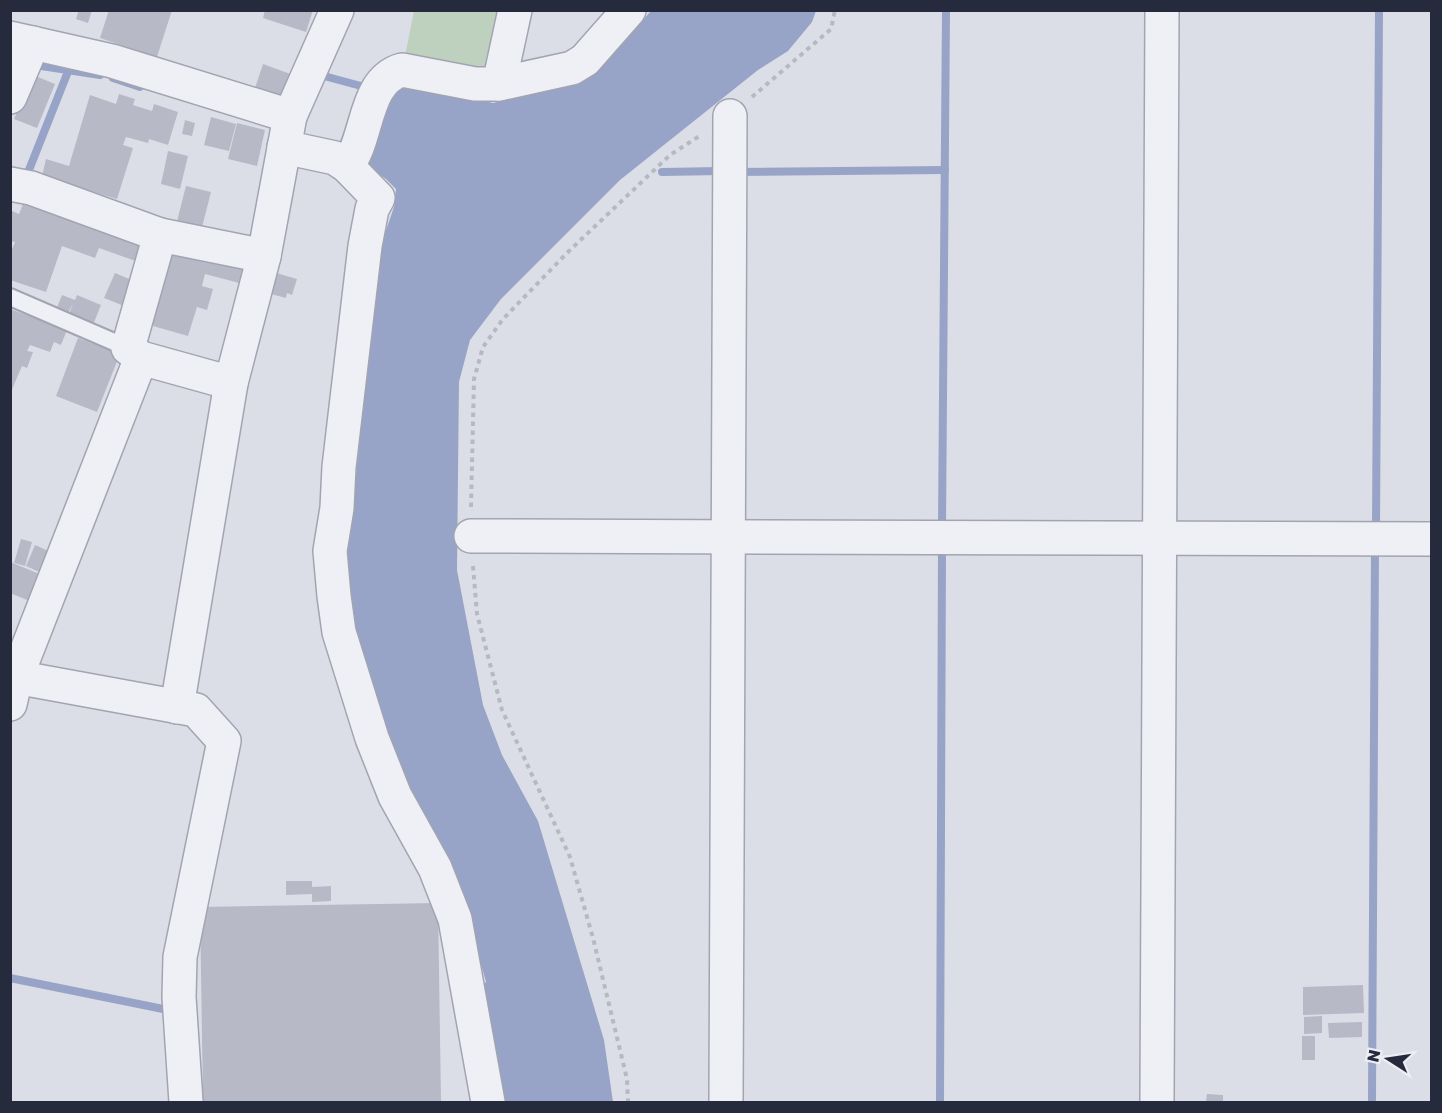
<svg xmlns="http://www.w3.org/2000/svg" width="1442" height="1113" viewBox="0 0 1442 1113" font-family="'Golos Text',sans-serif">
<rect width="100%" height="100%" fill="#dcdee7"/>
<polygon fill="#bed0be" points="414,11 500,11 488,66 485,71 404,61"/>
<polygon fill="#97a4c7" points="651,11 816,11 812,22 788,51 758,70 620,180 501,299 470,340 459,382 457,570 483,705 502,755 538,821 604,1040 613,1102 503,1102 481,987 486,982 458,881 385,743 343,593 381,245 394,207 396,189 386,179 372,170 367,158 388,92 407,81 493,103 580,81 598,69"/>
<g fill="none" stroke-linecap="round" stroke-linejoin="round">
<g stroke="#97a4c7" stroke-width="8">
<polyline points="35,65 100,75"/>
<polyline points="324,76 361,86"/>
<polyline points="113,78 140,87"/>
<polyline points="662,172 720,171"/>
<polyline points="735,172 945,170"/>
<polyline points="25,180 69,69"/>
<polyline points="942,526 946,10"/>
<polyline points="1376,527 1379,10"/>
<polyline points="10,978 168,1010 167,1006"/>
<polyline points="1372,1099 1375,548"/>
<polyline points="940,1102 942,547"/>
</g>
</g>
<g fill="#b7b9c6">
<polygon points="79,10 92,10 88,23 76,19"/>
<polygon points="109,10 172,10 157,57 100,38"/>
<polygon points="265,10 313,10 306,32 263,18"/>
<polygon points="263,64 296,76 287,102 254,91"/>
<polygon points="33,75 55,84 37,128 14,119"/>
<polygon points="119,94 135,99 133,105 152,111 154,104 178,112 168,145 149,139 148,143 126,137 123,145 133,148 117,199 42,176 46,159 69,166 90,95 116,104"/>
<polygon points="211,117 236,124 229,151 204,145"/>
<polygon points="185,120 195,123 192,136 182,134"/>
<polygon points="237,123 265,130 257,166 228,159"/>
<polygon points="168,151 188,156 180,189 161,184"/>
<polygon points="186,186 211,192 201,231 176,225"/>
<polygon points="25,199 148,243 141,263 99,248 95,258 62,246 46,292 10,280 10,254 15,242 10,241 10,214 12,211 19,214"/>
<polygon points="168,244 248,266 243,284 205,274 202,286 213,289 207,310 197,307 188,336 146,324"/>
<polygon points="273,272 297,279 292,295 287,293 286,298 271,294"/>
<polygon points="115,273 134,281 124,306 104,298"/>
<polygon points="62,295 75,300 77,295 101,305 93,325 69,315 73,303 68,314 56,310"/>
<polygon points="10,309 67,330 61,345 54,342 50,352 30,345 27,351 33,352 27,368 22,366 10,394"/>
<polygon points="78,338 120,354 97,412 56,396"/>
<polygon points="21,539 32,542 25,566 14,563"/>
<polygon points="35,545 55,554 46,575 26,566"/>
<polygon points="10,562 25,568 24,572 25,568 44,576 32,602 10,593"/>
<polygon points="286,881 312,881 312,887 331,886 331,901 312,902 312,894 286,895"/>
<polygon points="438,903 441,1102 203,1102 200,907"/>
<polygon points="1363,985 1364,1013 1303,1015 1303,987"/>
<polygon points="1322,1016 1322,1033 1304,1034 1304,1017"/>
<polygon points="1362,1022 1362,1037 1329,1038 1328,1023"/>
<rect x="1302" y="1036" width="13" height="24"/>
<polygon points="1207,1094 1223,1095 1223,1102 1206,1102"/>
</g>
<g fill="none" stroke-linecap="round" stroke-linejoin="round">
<defs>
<polyline id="service" points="10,297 128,348"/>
<g id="minor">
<polyline points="10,38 112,61 290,116"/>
<polyline points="499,84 572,68 585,60 629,10"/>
<polyline points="10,97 33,43"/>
<polyline points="284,147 335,158 347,166 378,198 372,209 365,246 339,467 337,508 330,551 334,596 339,632 372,738 395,796 435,868 455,919 488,1102"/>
<path d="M 347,166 C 369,139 363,81 402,70 L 475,84 L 499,84 L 515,10"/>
<polyline points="10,184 31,188 160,235"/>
<polyline points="141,358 128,348 160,235 264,256"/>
<polyline points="471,536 1432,539"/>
<polyline points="10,676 196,710 224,741 180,957 179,997 186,1102"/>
<polyline points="10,704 16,678 141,358 231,383 264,256 290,116 337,10"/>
<polyline points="177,707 231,383"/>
<polyline points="726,1102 730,116"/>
<polyline points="1157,1102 1162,10"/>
</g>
</defs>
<use href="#service" stroke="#a2a4b1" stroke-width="20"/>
<use href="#minor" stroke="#a2a4b1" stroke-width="36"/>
<g stroke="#b7b9c1" stroke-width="4" stroke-dasharray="4.5 4.5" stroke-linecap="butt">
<polyline points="752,97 831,29 835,10"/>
<polyline points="471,507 474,379 483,347 503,319 569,251 670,155 701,135"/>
<polyline points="473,566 477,614 502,710 570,857 593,938 627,1079 628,1102"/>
</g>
<use href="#service" stroke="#eff0f5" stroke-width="16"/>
<use href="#minor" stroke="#eff0f5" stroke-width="33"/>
</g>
<rect width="1442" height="1113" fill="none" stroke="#262a3d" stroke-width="24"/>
<g transform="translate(1388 1059) rotate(282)" stroke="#eceef4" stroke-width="4.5" paint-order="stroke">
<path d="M0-4.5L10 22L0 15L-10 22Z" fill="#262a3d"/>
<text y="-9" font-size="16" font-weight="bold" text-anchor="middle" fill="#262a3d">N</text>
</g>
</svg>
